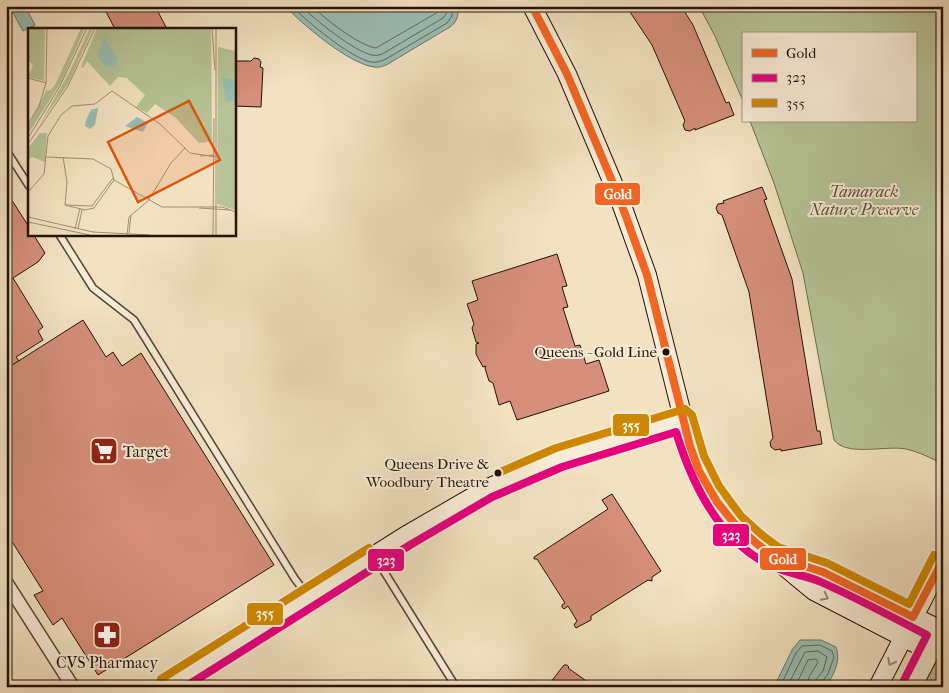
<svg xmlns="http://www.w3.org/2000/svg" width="949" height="693" viewBox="0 0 949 693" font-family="'IM FELL French Canon',serif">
<rect width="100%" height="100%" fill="#f2e2c2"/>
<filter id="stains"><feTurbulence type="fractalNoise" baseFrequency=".004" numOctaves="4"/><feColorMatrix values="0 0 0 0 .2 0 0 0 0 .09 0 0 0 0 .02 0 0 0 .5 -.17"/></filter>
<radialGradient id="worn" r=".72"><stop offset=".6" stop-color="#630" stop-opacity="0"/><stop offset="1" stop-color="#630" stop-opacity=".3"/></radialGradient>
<g fill="#b6c497" stroke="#6e6b4c">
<path d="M 699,6 L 943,6 L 943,464 C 931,458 919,452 906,449 C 886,445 847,457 834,440 L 803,273 L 774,183 L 750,121 L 915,121 L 915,34 L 743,34 L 743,101 L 715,36 Z"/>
<polygon points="943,647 943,687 923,687"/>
</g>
<g fill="#9bbdb4" stroke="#6c796c">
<polygon points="16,6 25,6 35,25 23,31 11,9"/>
<path d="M 285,6 L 458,6 C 459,15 457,22 450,27 L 388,64 C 384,66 379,68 374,67 C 349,64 302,24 285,6 Z"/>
<path d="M 800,640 L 821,640 L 836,647 C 841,662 834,675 825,687 L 774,687 L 792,650 Z"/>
</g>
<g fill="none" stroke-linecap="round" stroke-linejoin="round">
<g stroke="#60685a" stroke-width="1">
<path d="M 292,6 C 307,22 351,58 371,62 C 377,63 381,61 386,59 L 447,23 L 452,16 L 453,6"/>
<path d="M 301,6 C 314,19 355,52 372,55 C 377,56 380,55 384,53 L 443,18 L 446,14 L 447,6"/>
<path d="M 312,6 C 325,19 358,45 376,48 L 438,12 L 440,6"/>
<polyline points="780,687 796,653 802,646 820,645 832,651 834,657 828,674 822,682 821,687"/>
<polyline points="787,687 805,652 818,651 827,657 823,671 816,680 815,687"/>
<polyline points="795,687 808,660 816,659 818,662 809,677 807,687"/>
</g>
</g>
<g fill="#d58f7a" stroke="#261201">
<polygon points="109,6 155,6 167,29 115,29 104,8"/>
<polygon points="626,6 681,6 693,25 726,103 729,102 734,115 695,130 695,128 690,131 685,130 683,125 685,121 652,45"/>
<polygon points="254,58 259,59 261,62 260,67 263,68 261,107 234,106 234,61 251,61"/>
<polygon points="762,187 767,199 764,200 792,279 817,431 820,431 822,444 781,451 781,449 775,450 771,447 770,442 773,438 749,292 722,215 718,213 716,208 718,204 724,203 723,201"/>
<polygon points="6,191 29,227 29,234 33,234 45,253 38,262 13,278 43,327 38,331 43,340 16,357 19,361 6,369"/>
<polygon points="557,254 567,286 562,287 568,307 563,308 575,346 580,345 586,364 599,360 609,391 517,420 510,401 499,405 493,383 489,381 485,368 486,366 483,367 476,354 476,344 479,343 476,342 472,328 474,324 467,304 478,300 472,281"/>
<polygon points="83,320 106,357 113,352 122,366 141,353 274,565 98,675 62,618 53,625 34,595 43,591 6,532 6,369"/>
<polygon points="612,494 661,571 652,577 652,581 648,580 591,616 591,620 576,628 574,625 577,621 568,606 564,609 562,607 562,605 565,603 537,559 534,559 534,557 608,509 602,500"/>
<polygon points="564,665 567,665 569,667 568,668 595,687 547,687"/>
</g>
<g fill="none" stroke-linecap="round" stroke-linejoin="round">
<defs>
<g id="lane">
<polyline points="6,150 29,186"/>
<polyline points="59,234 93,288 134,320 295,579 307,595"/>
<polyline points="375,557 456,687"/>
</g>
<polyline id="street" points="6,582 73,687"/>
<g id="secondary">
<polyline points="532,6 567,74 620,200 647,275 690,446 699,471 717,502 734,523 756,543 814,591 930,651"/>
<polyline points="780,558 823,572 941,630"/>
<polyline points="166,687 405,536 488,488 559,458 683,419"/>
<polyline points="878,687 943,560"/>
<polyline points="912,687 936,641"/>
</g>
</defs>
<use href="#lane" stroke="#594631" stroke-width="9"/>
<use href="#street" stroke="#594631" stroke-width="15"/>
<use href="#secondary" stroke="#261201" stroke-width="20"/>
<use href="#lane" stroke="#f7ecd7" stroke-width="6"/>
<use href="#street" stroke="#f7ecd7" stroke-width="12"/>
<use href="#secondary" stroke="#f7ecd7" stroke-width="18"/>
<defs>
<polyline id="bus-1" points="532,6 567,74 620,200 647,275 690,446 699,471 717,502 734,523 756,543 773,556 823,572 913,617 943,560"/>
<path id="bus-2" d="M 185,687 L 410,545 L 492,497 L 562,467 L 676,432 C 692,484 721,544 774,567 C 789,574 806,575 821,582 C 857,598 892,617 927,635 L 903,682"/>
<g id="bus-3">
<polyline points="498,473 556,448 685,409 692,415 704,456 719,486 741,516 762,535 778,547 827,563 909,604 934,555"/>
<polyline points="161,679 369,548"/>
</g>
</defs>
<use href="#bus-1" stroke="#f7ecd7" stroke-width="11"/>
<use href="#bus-2" stroke="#f7ecd7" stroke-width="11"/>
<use href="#bus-3" stroke="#f7ecd7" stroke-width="11"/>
<use href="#bus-1" stroke="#f26522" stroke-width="8"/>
<use href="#bus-2" stroke="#e5007d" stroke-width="8"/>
<use href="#bus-3" stroke="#cd8800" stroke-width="8"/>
</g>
<defs><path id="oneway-chevron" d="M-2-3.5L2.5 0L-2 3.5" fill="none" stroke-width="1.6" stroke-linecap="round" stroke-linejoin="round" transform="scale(1.25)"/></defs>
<g stroke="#998a77">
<use href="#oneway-chevron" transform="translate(825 597) rotate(27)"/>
<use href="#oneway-chevron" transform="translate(891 662) rotate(117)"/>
</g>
<defs>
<symbol id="supermarket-square" viewBox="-11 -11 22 22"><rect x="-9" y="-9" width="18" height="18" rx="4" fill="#8f2418" stroke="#f7ecd7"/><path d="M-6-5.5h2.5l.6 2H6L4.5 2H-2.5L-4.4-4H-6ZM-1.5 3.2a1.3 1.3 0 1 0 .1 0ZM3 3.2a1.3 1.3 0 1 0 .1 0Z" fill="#fff"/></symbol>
<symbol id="pharmacy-square" viewBox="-11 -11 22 22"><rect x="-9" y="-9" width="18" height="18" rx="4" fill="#8f2418" stroke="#f7ecd7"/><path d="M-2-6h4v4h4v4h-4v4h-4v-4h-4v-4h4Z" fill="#fff"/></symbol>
</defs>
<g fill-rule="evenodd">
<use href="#supermarket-square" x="88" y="435" width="32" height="32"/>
<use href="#pharmacy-square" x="91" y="619" width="32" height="32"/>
</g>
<g fill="#261201" stroke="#f7ecd7" stroke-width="2">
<circle cx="666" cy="352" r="4.5"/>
<circle cx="498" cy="473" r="4.5"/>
</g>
<g text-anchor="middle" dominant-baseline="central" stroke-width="4" stroke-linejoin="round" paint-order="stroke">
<g font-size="15" fill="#261201" stroke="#f7ecd7" text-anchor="end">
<text x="657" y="352">Queens - Gold Line</text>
<text x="489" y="464">Queens Drive &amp;<tspan x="489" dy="18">Woodbury Theatre</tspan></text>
</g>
<g font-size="16" font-style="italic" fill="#585036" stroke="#f7ecd7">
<text x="864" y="191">Tamarack<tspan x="864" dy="18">Nature Preserve</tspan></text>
</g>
<g font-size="16" fill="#261201" stroke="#f7ecd7" text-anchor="start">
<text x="123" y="451">Target</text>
<text x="107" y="662" text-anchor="middle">CVS Pharmacy</text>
</g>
</g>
<g transform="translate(28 28)">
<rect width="208" height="208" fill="#f2e2c2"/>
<path d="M 0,0 L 17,0 L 16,53 L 0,49 L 5,37 L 0,32 ZM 53,0 L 57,0 L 33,54 L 0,106 L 0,99 L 18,63 L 23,62 L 28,55 ZM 62,0 L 65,0 L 40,56 L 13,94 L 40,47 ZM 69,0 L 183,0 L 184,113 L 171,115 L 148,90 L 127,76 L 119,85 L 108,79 L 117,67 L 99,50 L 90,49 L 82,58 L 59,33 L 55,40 L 53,39 ZM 190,19 L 207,23 L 207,182 L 189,176 ZM 12,105 L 19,105 L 17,134 L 4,129 L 0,132 L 0,120 Z" fill="#b6c497"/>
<path d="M 76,9 L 90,31 L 86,39 L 78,38 L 70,29 ZM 194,49 L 207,52 L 207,73 L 198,73 ZM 70,80 L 67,97 L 62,101 L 57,98 L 58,92 L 63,82 ZM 109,89 L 120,95 L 115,104 L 97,98 Z" fill="#9bbdb4"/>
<path fill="none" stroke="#a08f75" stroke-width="1" d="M 184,0 L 187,42M 0,50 L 18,55M 0,96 L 11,78 L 18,55 L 19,0M 0,110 L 32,58 L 59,0M 0,116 L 40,58 L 67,0M 172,128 L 187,127M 18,129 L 65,131 L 83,141 L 86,152M 35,129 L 39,154 L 37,177M 86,152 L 134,179 L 194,179 L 208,184M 0,164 L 16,146 L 20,108 L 33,87 L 44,78 L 67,76 L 84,63 L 132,96 L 162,125 L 188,129M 37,177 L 57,182 L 66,180 L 86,152M 37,177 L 64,178 L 85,150M 171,180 L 202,182M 0,189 L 65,204 L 122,207M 0,194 L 62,207M 47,201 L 52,180M 50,201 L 54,182M 101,205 L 103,187M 99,207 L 101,189 L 120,173 L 143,135 L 157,120M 185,207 L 186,90M 188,207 L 188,0"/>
<path fill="#de550b" fill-opacity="0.15" stroke="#de550b" stroke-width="2.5" d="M 161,73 L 192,132 L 110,174 L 80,114 Z"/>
<rect width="208" height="208" fill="none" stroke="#261201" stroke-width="2.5"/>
</g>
<g stroke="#f7ecd7" stroke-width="2">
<rect x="594" y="182" width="47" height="24" rx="5" fill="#f26522"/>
<rect x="612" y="413" width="38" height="24" rx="5" fill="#cd8800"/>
<rect x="712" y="523" width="38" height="24" rx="5" fill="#e5007d"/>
<rect x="759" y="547" width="48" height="24" rx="5" fill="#f26522"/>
<rect x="367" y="548" width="38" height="24" rx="5" fill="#e5007d"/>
<rect x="246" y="602" width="38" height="24" rx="5" fill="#cd8800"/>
</g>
<g font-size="14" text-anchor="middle" font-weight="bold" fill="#fff">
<text x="618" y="199">Gold</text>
<text x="631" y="430">355</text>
<text x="731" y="540">323</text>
<text x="783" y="564">Gold</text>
<text x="386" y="565">323</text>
<text x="265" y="618">355</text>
</g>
<rect width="949" height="693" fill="none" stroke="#f2e2c2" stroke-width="25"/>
<rect x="8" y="8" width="934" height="678" fill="none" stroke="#261201" stroke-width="2.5"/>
<rect x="12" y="12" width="924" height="668" fill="none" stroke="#261201"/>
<rect x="742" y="32" width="175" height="90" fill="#f7ecd7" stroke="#a39581"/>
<rect x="752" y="49" width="25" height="8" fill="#f26522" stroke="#a39581"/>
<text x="786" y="58" font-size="15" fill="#261201">Gold</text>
<rect x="752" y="74" width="25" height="8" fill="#e5007d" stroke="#a39581"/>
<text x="786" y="82" font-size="15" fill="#261201">323</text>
<rect x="752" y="99" width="25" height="8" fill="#cd8800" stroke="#a39581"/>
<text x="786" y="108" font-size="15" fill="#261201">355</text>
<rect width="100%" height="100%" filter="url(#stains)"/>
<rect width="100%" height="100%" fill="url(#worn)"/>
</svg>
